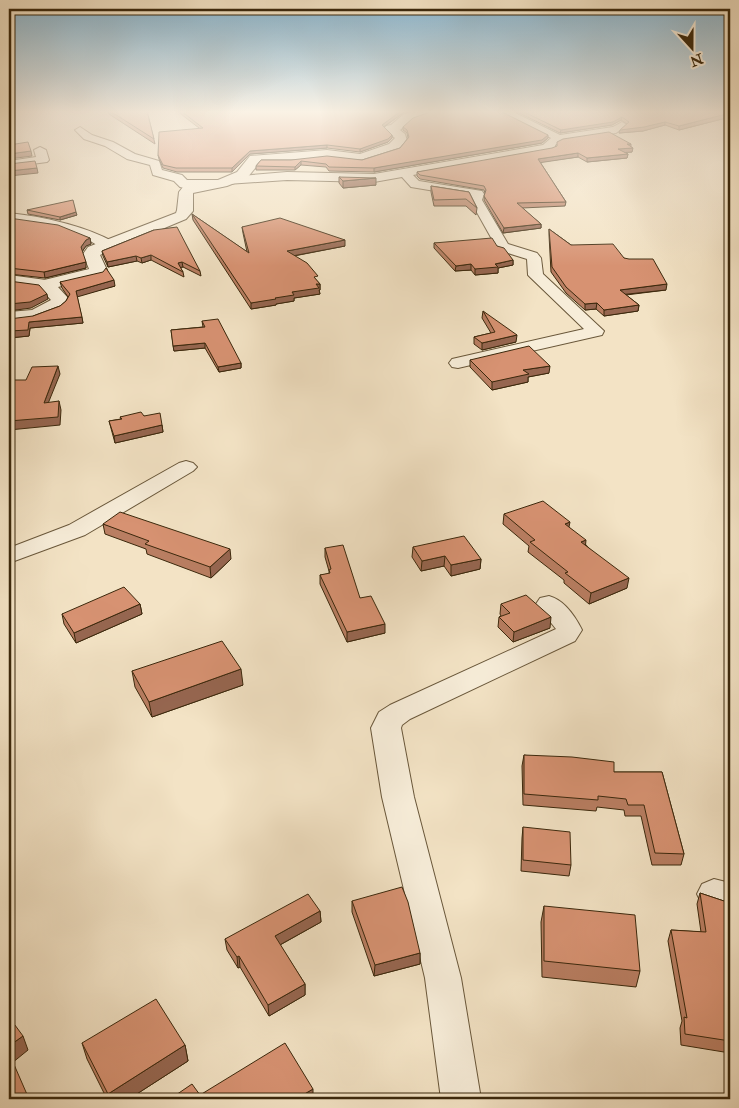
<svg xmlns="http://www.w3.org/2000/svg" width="739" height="1108" viewBox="0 0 739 1108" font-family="'IM FELL Double Pica',serif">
<rect width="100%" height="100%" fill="#f3e3c5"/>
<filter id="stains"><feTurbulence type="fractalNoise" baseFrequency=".004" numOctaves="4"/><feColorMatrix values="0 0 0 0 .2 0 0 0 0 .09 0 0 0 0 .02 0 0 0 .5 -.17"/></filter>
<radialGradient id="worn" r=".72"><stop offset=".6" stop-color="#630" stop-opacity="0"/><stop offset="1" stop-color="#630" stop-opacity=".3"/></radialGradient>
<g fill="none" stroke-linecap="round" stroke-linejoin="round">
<defs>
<g id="minor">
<polygon points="498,111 511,111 560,135 613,127 622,122 627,125 616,133 562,141 555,145 555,149 551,150 413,175 419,181 482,191 484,194 482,200 508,244 537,253 541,258 543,274 604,331 602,335 458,368 452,367 449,363 452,359 584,329 531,278 528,275 527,259 498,250 470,200 471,197 411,187 402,177 374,182 287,180 227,184 222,187 184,188 180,187 174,181 153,175 150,165 127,159 105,146 84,139 75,130 80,127 92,135 113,142 135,154 159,161 162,170 182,175 187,180 223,180 228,177 287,172 374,174 543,145 551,138"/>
<polygon points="40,147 46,150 49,160 47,162 9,167 9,161 36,157 34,150"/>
<path d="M 9,213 C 45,217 82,225 114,242 L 116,245 L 114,248 C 102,251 92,241 82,236 C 60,227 32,224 9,221 Z"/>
<polygon points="9,275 46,280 51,282 54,285 51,288 46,290 9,285"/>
<polygon points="186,461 193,463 197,467 193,471 85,535 9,563 9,548 69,525 179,463"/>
<path d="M 549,596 C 564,600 575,616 582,630 L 575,641 L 410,719 L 402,725 L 401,728 L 414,797 L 461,978 L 481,1099 L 441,1099 L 425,978 L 382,797 L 371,728 L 379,712 L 390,705 L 556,629 L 536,604 L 540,598 Z"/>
<polygon points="714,879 730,883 730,913 702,904 697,894 702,884"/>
</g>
<path id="tertiary" d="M 416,111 L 434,111 L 432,113 L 412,120 L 400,130 L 405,134 L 407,141 L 399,150 L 361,162 L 327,158 L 291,162 L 260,162 L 247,178 L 227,186 L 193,193 L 193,211 L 186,219 L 100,255 L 107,270 L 103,276 L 58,287 L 69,299 C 66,318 24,323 9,324 L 9,312 L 32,310 L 51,300 L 37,285 L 40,281 L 89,269 L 83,254 L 88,247 L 176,213 L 177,210 L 179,192 L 183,187 L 218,180 L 237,172 L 250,156 L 327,150 L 360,154 L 389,144 L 395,138 L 384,129 L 386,126 L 391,125 L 404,114 Z"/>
</defs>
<use href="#minor" stroke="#69573a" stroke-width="2"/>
<use href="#tertiary" stroke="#69573a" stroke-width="2"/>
<use href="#minor" fill="#f7edd9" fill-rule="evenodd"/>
<use href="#tertiary" fill="#f7edd9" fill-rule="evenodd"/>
</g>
<g fill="#b97e62" stroke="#3b280c">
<polygon points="108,111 147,111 155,144 109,114"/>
<polygon points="177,111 410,111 403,113 384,127 392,135 392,138 388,142 360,152 327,148 250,154 232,172 177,172 163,168 159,159 158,155 199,128"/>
<polygon points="515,111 730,111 730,117 679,130 665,125 643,131 619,133 620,130 627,124 621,120 612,125 560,133"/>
<polygon points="433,112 548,138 542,143 374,172 329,171 326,167 301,165 295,170 256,170 256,166 261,160 362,160 400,148 408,138 407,133 403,130 403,127"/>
<polygon points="631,144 631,147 632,152 625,152 628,154 627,158 587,162 578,157 540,162 566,202 565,206 522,208 541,224 541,228 503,233 484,200 485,193 484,190 420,179 417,176 417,172"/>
<polygon points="339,177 376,185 343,188 339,183"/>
<polygon points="431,186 469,192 477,208 476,215 466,206 434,206 431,192"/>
<polygon points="27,210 77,215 60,220 28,214"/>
<polygon points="192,214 247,252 243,233 242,227 345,246 294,256 320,284 320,290 319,290 320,294 294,298 294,301 276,304 276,305 251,309 193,220"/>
<polygon points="9,218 90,238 91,244 86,246 82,252 86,268 45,278 9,274"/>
<polygon points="549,229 571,245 624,258 666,290 626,295 639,305 638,311 604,316 596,309 585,310 566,293 551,272 549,235"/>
<polygon points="154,230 200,271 201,276 183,267 180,267 183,272 184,277 151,260 142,263 137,261 108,267 103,256 102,251"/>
<polygon points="434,243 497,246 513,260 513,265 498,268 498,273 475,275 471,270 455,271 434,248"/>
<polygon points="60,282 115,286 77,296 83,323 30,328 29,336 9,338 33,316 60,306 66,301 68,297 62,288"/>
<polygon points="483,311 516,342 482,350 474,344 474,337 491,333 482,318"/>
<polygon points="202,321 241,363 241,368 219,372 205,348 174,351 171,330 203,327"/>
<polygon points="470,360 549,373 528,377 528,382 492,390 470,367"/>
<polygon points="144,416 162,425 163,432 115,443 109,421 121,419 120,417"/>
<polygon points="504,514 569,527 627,588 589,604 564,583 564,580 528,552 529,546 503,524"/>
<polygon points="103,524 231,559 211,578 147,554 146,549 105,534"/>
<polygon points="413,547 481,559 480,569 451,576 444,566 421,571 412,557"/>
<polygon points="325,548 360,598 385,633 347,642 320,584 320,575 329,574 329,571 325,557"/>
<polygon points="140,604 142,614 76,643 64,624 62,614"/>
<polygon points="501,604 550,628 513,642 498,627 499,617 501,616 500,614"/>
<polygon points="132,671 243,685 152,717 135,687"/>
<polygon points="524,755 614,772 662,772 684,854 681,865 652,865 641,816 625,816 624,810 597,807 596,811 523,805 522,766"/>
<polygon points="523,827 571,865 569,876 521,871 522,838"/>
<polygon points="700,893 730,903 730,1053 681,1045 680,1028 682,1021 668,941 671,930 701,932 697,904"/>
<polygon points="352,901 420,953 420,964 374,976 352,912"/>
<polygon points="544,906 640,971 636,987 542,977 541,922"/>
<polygon points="320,911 321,922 280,945 305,984 305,995 269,1016 240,967 238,968 227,950 225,939"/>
<polygon points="82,1043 185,1045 188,1061 129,1099 107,1099 87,1059"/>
</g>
<g fill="#966650" stroke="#3b280c">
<polygon points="401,111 410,111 403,113 382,128 382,125"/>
<polygon points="730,113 730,117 679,130 679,126"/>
<polygon points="622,117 621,120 612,125 560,133 561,130"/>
<polygon points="665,122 665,125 643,131 619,133 620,130"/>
<polygon points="392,135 392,138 388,142 360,152 360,149"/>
<polygon points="548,135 548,138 542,143 374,172 374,168"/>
<polygon points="327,145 327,148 250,154 232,172 232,168 250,151"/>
<polygon points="633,148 632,152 618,153 618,149"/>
<polygon points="31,151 32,156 9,159 9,154"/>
<polygon points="578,153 578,157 538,163 538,159"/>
<polygon points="628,154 627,158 587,162 587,158"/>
<polygon points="301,161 301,165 295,170 295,167"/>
<polygon points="37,168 38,173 9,176 9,182 9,171"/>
<polygon points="376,178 376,185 343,188 343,181"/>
<polygon points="76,212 77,215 60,220 60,217"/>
<polygon points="541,224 541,228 503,233 504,228"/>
<polygon points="90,238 91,244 86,246 81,253 81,247 86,240"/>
<polygon points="345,240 345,246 287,257 287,251"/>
<polygon points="151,255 151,260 142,263 141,258"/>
<polygon points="136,256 137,261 108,267 107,262"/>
<polygon points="513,260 513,265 498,268 498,273 475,275 475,269"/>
<polygon points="86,262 86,268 45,278 44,272"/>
<polygon points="182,262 183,267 178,268 178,263"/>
<polygon points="471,264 471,270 455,271 456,266"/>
<polygon points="114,280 115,286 77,297 76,291"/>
<polygon points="316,284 320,284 320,290 319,290 320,294 294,298 294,301 276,304 276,305 251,309 251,303 275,298"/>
<polygon points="667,284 666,290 619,295 620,290"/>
<polygon points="47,294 48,299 31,308 9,311 9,304"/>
<polygon points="597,303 596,309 585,310 585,304"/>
<polygon points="639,305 638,311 604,316 604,310"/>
<polygon points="82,317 83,323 30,328 29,336 9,338 9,331 29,322"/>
<polygon points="517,335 516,342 482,350 482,343"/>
<polygon points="205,343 205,348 174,351 173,346"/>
<polygon points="241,363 241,368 219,372 218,367"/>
<polygon points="58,366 60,374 45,411 44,403"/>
<polygon points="550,366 549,373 528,377 528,382 492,390 492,382 523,370"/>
<polygon points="59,401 61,410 60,425 9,430 9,421"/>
<polygon points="162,425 163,432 115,443 114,436"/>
<polygon points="570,522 568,532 565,524"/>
<polygon points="586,540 585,550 581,542"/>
<polygon points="230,549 231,559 211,578 210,567"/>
<polygon points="445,556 444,566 421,571 422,561"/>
<polygon points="481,559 480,569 451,576 451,565"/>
<polygon points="629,578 627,588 589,604 591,593"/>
<polygon points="140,604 142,614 76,643 74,633"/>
<polygon points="551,617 550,628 513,642 514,632"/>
<polygon points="385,624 385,633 347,642 347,632"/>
<polygon points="241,669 243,685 152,717 149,702"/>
<polygon points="320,911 321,922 276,947 275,936"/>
<polygon points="420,953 420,964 374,976 375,965"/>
<polygon points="239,956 240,967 238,968 237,957"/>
<polygon points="305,984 305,995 269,1016 268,1005"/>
<polygon points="23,1036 28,1050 12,1063 9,1054 9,1046"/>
<polygon points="185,1045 188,1061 129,1099 110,1099 108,1094"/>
<polygon points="313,1089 313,1099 296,1099"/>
</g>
<g fill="#d79272" stroke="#3b280c">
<polygon points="110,111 147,111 154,139"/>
<polygon points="181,111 401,111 382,125 392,135 388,139 360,149 327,145 250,151 232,168 176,168 163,165 158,155 159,132 203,128"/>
<polygon points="433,111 500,111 548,135 542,140 374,168 329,167 326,164 301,161 295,167 256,166 261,160 291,160 327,156 362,160 400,148 409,137 407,130 403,127 413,118"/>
<polygon points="522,111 730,111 730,113 679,126 665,122 644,127 620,130 629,122 622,117 613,122 561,130"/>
<polygon points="609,132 631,144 627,144 633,148 618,149 628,154 587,158 578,153 538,159 566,202 517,203 541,224 504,228 484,196 486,190 484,186 420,175 417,172 552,148 557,146 557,142 563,139"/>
<polygon points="28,142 31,151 9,154 9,145"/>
<polygon points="35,161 37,168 9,171 9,164"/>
<polygon points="339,177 376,178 343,181"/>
<polygon points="431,186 469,192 477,208 466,199 434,200"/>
<polygon points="73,200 76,212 60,217 27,210"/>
<polygon points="192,214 249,253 242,227 280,218 345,240 287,251 307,263 318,276 314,277 320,284 316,284 319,288 292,292 294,295 275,298 276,299 251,303"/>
<polygon points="9,218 58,225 90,238 86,240 81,247 86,262 44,272 9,268"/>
<polygon points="177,227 200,271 182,262 178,263 183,272 151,255 141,258 136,256 107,262 102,251 154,230"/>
<polygon points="549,229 571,245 613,244 624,258 629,259 653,259 667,284 620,290 639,305 604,310 597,303 585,304 566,287 552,267"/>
<polygon points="492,238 497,246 504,248 513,260 495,264 498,267 475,269 471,264 456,266 434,243"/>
<polygon points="106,268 114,280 76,291 82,317 29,322 28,330 9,331 9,319 33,316 60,306 66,301 70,294 60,282 103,272"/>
<polygon points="9,281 39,285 47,294 30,302 9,304"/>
<polygon points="483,311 517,335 482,343 474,337 495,332"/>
<polygon points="218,319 241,363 218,367 205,343 173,346 171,330 205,327 202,321"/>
<polygon points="529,346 550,366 523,370 529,374 492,382 470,360"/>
<polygon points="58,366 44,403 59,401 58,417 9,421 9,380 26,380 32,367"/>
<polygon points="141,412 144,416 160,413 162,425 114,436 109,421 122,419 120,417"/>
<polygon points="543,501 570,522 565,524 586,540 581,542 629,578 591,593 565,573 568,572 530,542 535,540 504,514"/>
<polygon points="120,512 230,549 210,567 145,544 149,541 103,524"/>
<polygon points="464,536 481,559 451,565 445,556 422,561 413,547"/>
<polygon points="343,545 360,598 371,596 385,624 347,632 320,575 330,573 329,570 331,569 325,548"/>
<polygon points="124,587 140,604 74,633 62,614"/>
<polygon points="526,595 551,617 514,632 499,617 510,613 501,604"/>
<polygon points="222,641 241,669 149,702 132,671"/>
<polygon points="524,755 572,757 614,762 614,772 662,772 684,854 655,853 644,805 628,805 626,799 598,796 598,800 524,794"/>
<polygon points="523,827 570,832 571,865 523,860"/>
<polygon points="402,887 408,902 420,953 375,965 352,901"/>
<polygon points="700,893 730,903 730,1041 685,1034 684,1017 687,1018 671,930 706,932"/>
<polygon points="308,894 320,911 275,936 305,984 268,1005 239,956 237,957 225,939"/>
<polygon points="544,906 635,915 640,971 544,961"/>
<polygon points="156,999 185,1045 108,1094 82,1043"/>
<polygon points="9,1017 23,1036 9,1046"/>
<polygon points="285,1043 313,1089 296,1099 170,1099 192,1084 200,1095"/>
<polygon points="9,1053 29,1099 9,1099"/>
</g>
<linearGradient id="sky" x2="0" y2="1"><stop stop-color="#89b8d3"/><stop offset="0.42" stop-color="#faf2e5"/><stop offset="1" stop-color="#faf2e5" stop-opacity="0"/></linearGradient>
<rect width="739" height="266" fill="url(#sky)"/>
<rect width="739" height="1108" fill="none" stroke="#f3e3c5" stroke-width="30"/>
<rect x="10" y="10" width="719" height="1088" fill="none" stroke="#3b280c" stroke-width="2.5"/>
<rect x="15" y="15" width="709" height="1078" fill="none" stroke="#3b280c"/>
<g transform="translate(692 48) rotate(159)" stroke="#f7edd9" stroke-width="4" paint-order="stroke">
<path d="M0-4L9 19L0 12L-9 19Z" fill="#3b280c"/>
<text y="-8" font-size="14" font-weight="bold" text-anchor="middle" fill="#3b280c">N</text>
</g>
<rect width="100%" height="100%" filter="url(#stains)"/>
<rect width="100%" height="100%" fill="url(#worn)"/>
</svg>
